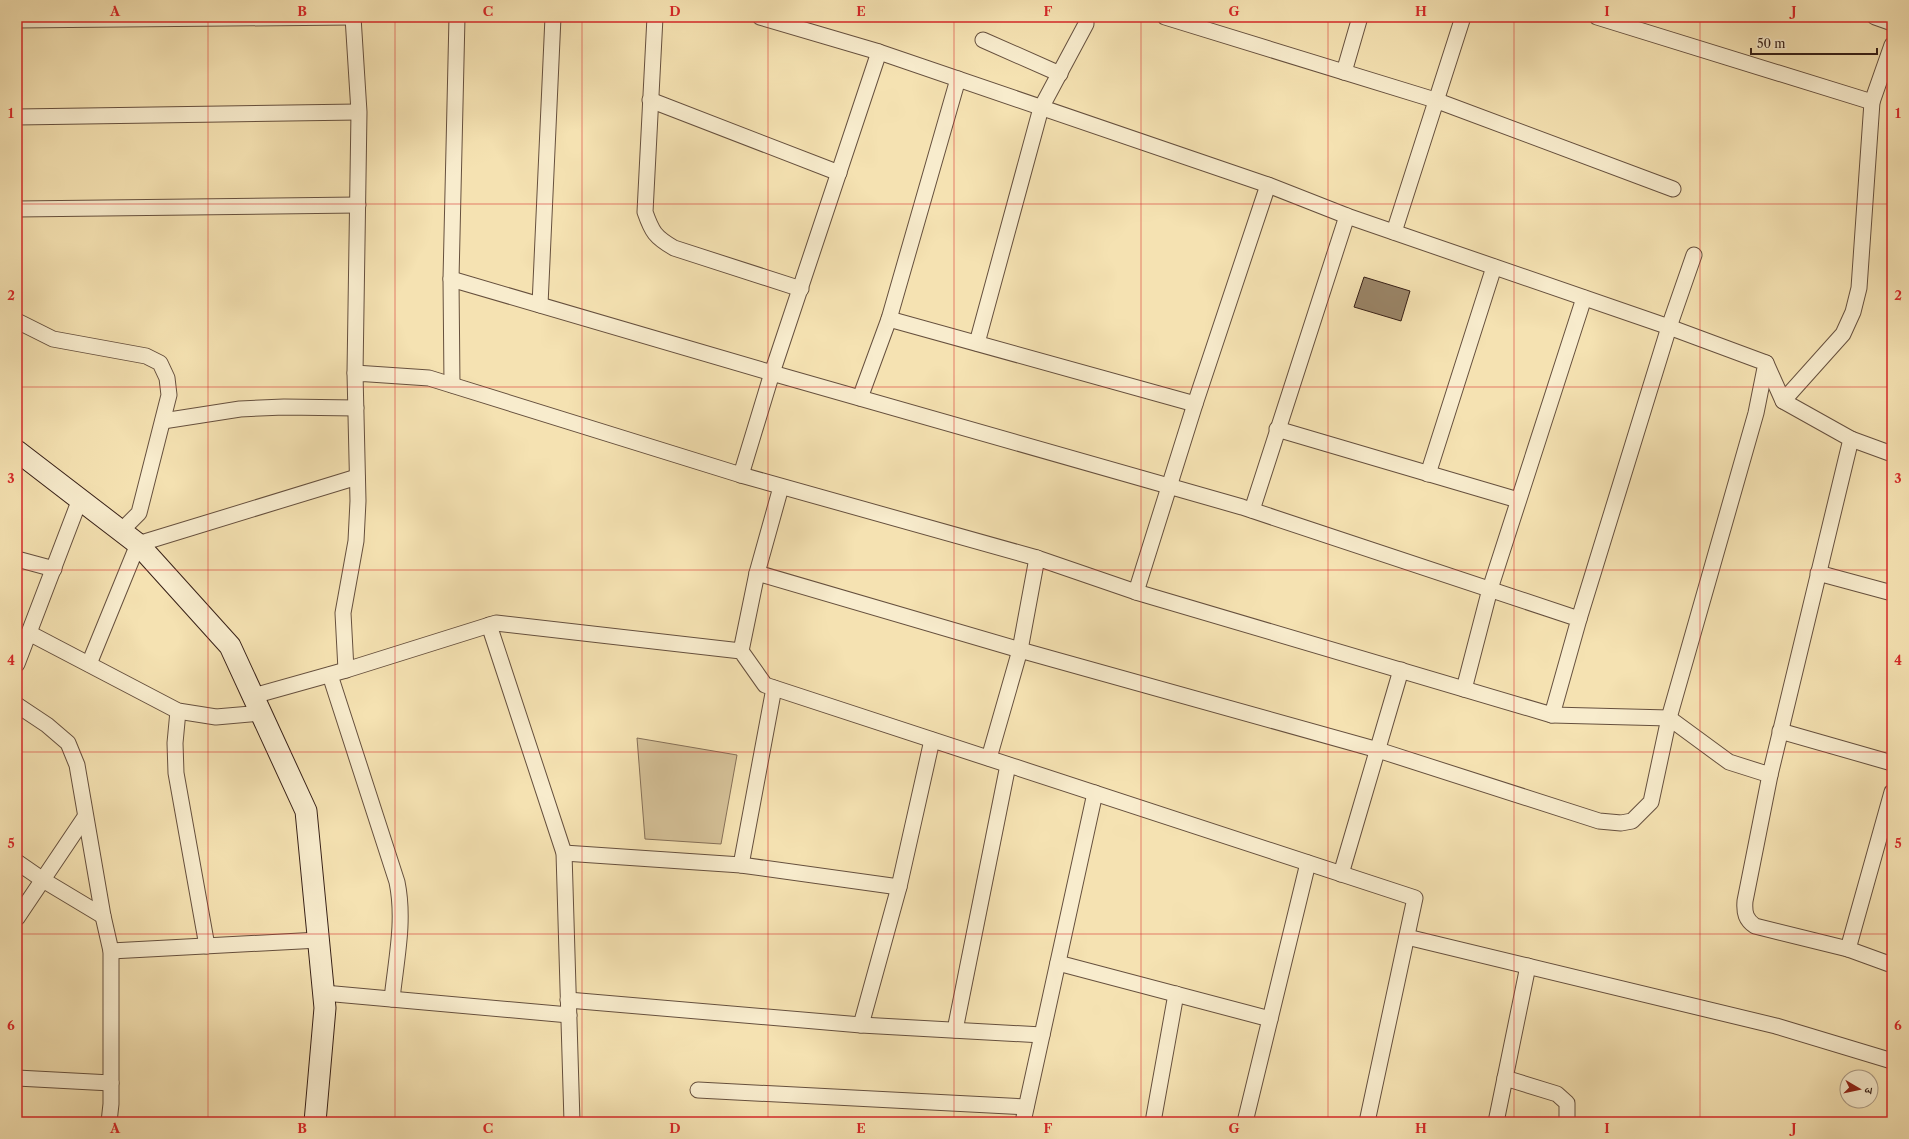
<svg xmlns="http://www.w3.org/2000/svg" width="1909" height="1139" viewBox="0 0 1909 1139" font-family="'Libre Caslon Text','Noto Serif Devanagari',serif">
<rect width="100%" height="100%" fill="#f5e2b2"/>
<filter id="stains"><feTurbulence type="fractalNoise" baseFrequency=".005" numOctaves="4"/><feColorMatrix values="0 0 0 0 .2 0 0 0 0 .09 0 0 0 0 .02 0 0 0 .5 -.17"/></filter>
<radialGradient id="worn" r=".72"><stop offset=".6" stop-color="#630" stop-opacity="0"/><stop offset="1" stop-color="#630" stop-opacity=".3"/></radialGradient>
<polygon fill="#d5c198" stroke="#867058" points="637,738 737,755 721,844 645,839"/>
<polygon fill="#9a8568" stroke="#372017" points="1364,277 1410,291 1401,321 1354,307"/>
<g fill="none" stroke-linecap="round" stroke-linejoin="round">
<defs>
<g id="minor">
<polyline points="353,17 359,112 355,373"/>
<path d="M 655,17 L 645,212 C 652,232 655,237 674,248 L 801,289"/>
<polyline points="1165,17 1435,100 1673,189"/>
<polyline points="1597,17 1872,102"/>
<polyline points="1875,17 1892,23"/>
<polyline points="17,20 353,17"/>
<polyline points="983,40 1060,74"/>
<polyline points="1344,72 1360,17"/>
<polyline points="650,100 839,173"/>
<polyline points="17,117 358,112"/>
<polyline points="17,209 358,205"/>
<polyline points="1394,232 1463,17"/>
<polyline points="451,279 772,373 1242,507 1579,619 1552,715"/>
<polyline points="540,305 553,17"/>
<polyline points="889,319 1195,404"/>
<polyline points="17,321 53,339 146,356 160,363 167,378 169,395 139,513 121,531"/>
<polyline points="977,343 1041,108 1086,24 1086,17"/>
<polyline points="452,385 451,279 457,17"/>
<polyline points="860,398 889,319 958,79"/>
<polyline points="1783,401 1843,334 1853,312 1859,288 1872,102 1892,45"/>
<polyline points="163,421 240,409 284,407 356,408"/>
<polyline points="1277,429 1518,500"/>
<polyline points="1851,439 1892,454"/>
<polyline points="1428,474 1494,267"/>
<polyline points="741,475 772,373 879,52"/>
<polyline points="1252,510 1347,216"/>
<polyline points="17,559 54,569"/>
<polyline points="757,573 781,487"/>
<polyline points="1818,573 1892,593"/>
<polyline points="1136,592 1195,404 1268,185"/>
<polyline points="1579,619 1669,327 1694,255"/>
<polyline points="489,625 564,853 572,1122"/>
<polyline points="29,633 178,711 216,717 261,713"/>
<polyline points="741,651 757,573 1020,650 1378,750 1599,821 1621,823 1632,821 1651,802 1669,718 1756,413 1766,363 1669,327 1347,216 1268,185 879,52 760,17"/>
<polyline points="17,664 80,499"/>
<polyline points="89,664 138,544 357,477"/>
<polyline points="346,670 343,613 356,541 358,501 355,373 429,378 741,475 1037,558 1136,592 1552,715 1669,718 1729,762 1770,775 1851,439 1783,401 1766,363"/>
<path d="M 330,675 L 397,882 C 405,921 396,960 392,999"/>
<polyline points="1464,689 1490,589 1584,298"/>
<polyline points="253,696 346,670 496,623 741,651 765,685 1415,898 1367,1122"/>
<polyline points="17,705 47,725 68,743 77,765 103,916 111,951 111,1104 109,1122"/>
<polyline points="178,711 175,743 176,773 207,946"/>
<polyline points="1780,731 1892,763"/>
<polyline points="989,758 1020,650 1037,558"/>
<path d="M 1770,775 L 1745,901 C 1744,913 1746,920 1755,926 L 1848,949 L 1892,965"/>
<polyline points="564,853 741,865 774,688"/>
<polyline points="17,862 43,880 103,916"/>
<polyline points="741,865 899,887"/>
<polyline points="1341,874 1401,670"/>
<polyline points="17,918 85,817"/>
<polyline points="1407,937 1776,1026 1892,1061"/>
<polyline points="1848,949 1892,792"/>
<polyline points="111,951 319,940"/>
<polyline points="1058,963 1270,1019"/>
<polyline points="324,993 569,1015"/>
<polyline points="568,1000 861,1025 1042,1035"/>
<polyline points="861,1025 899,887 932,740"/>
<polyline points="955,1030 1008,765"/>
<polyline points="17,1078 111,1083"/>
<polyline points="1505,1078 1557,1094 1567,1103 1567,1122"/>
<polyline points="698,1090 1026,1107"/>
<polyline points="1023,1122 1095,793"/>
<polyline points="1153,1122 1176,994"/>
<polyline points="1245,1122 1308,863"/>
<polyline points="1496,1122 1528,966"/>
</g>
<polyline id="secondary" points="17,451 138,544 230,646 306,811 325,1008 315,1122"/>
</defs>
<use href="#minor" stroke="#66503e" stroke-width="17"/>
<use href="#secondary" stroke="#372017" stroke-width="23"/>
<use href="#minor" stroke="#f8eccd" stroke-width="15"/>
<use href="#secondary" stroke="#f8eccd" stroke-width="21"/>
</g>
<path fill="none" stroke="#d62828" stroke-width="1" stroke-opacity="0.55" d="M 208,17 L 208,1122M 395,17 L 395,1122M 582,17 L 582,1122M 768,17 L 768,1122M 954,17 L 954,1122M 1141,17 L 1141,1122M 1328,17 L 1328,1122M 1514,17 L 1514,1122M 1700,17 L 1700,1122M 17,204 L 1892,204M 17,387 L 1892,387M 17,570 L 1892,570M 17,752 L 1892,752M 17,934 L 1892,934"/>
<rect width="1909" height="1139" fill="none" stroke="#f5e2b2" stroke-width="44"/>
<g transform="translate(1859 1089) rotate(99)"><circle r="19" fill="#f8eccd" stroke="#ab9a84"/>
<path d="M0-3L7 15L0 10L-7 15Z" fill="#8f2418"/>
<text y="-6" font-size="11" font-weight="bold" text-anchor="middle" fill="#372017">उ</text>
</g>
<path d="M1751 48v6h126v-6" fill="none" stroke="#372017" stroke-width="2"/>
<text x="1757" y="48" font-size="12" fill="#372017" stroke="#f8eccd" stroke-width="3" paint-order="stroke">50 m</text>
<rect x="22" y="22" width="1865" height="1095" fill="none" stroke="#d62828" stroke-width="1.5"/>
<g font-size="13" text-anchor="middle" font-weight="bold" fill="#d62828">
<text x="115" y="16">A</text>
<text x="302" y="16">B</text>
<text x="488" y="16">C</text>
<text x="675" y="16">D</text>
<text x="861" y="16">E</text>
<text x="1048" y="16">F</text>
<text x="1234" y="16">G</text>
<text x="1421" y="16">H</text>
<text x="1607" y="16">I</text>
<text x="1794" y="16">J</text>
<text x="11" y="118">1</text>
<text x="1898" y="118">1</text>
<text x="11" y="300">2</text>
<text x="1898" y="300">2</text>
<text x="11" y="483">3</text>
<text x="1898" y="483">3</text>
<text x="11" y="665">4</text>
<text x="1898" y="665">4</text>
<text x="11" y="848">5</text>
<text x="1898" y="848">5</text>
<text x="11" y="1030">6</text>
<text x="1898" y="1030">6</text>
<text x="115" y="1133">A</text>
<text x="302" y="1133">B</text>
<text x="488" y="1133">C</text>
<text x="675" y="1133">D</text>
<text x="861" y="1133">E</text>
<text x="1048" y="1133">F</text>
<text x="1234" y="1133">G</text>
<text x="1421" y="1133">H</text>
<text x="1607" y="1133">I</text>
<text x="1794" y="1133">J</text>
</g>
<rect width="100%" height="100%" filter="url(#stains)"/>
<rect width="100%" height="100%" fill="url(#worn)"/>
</svg>
